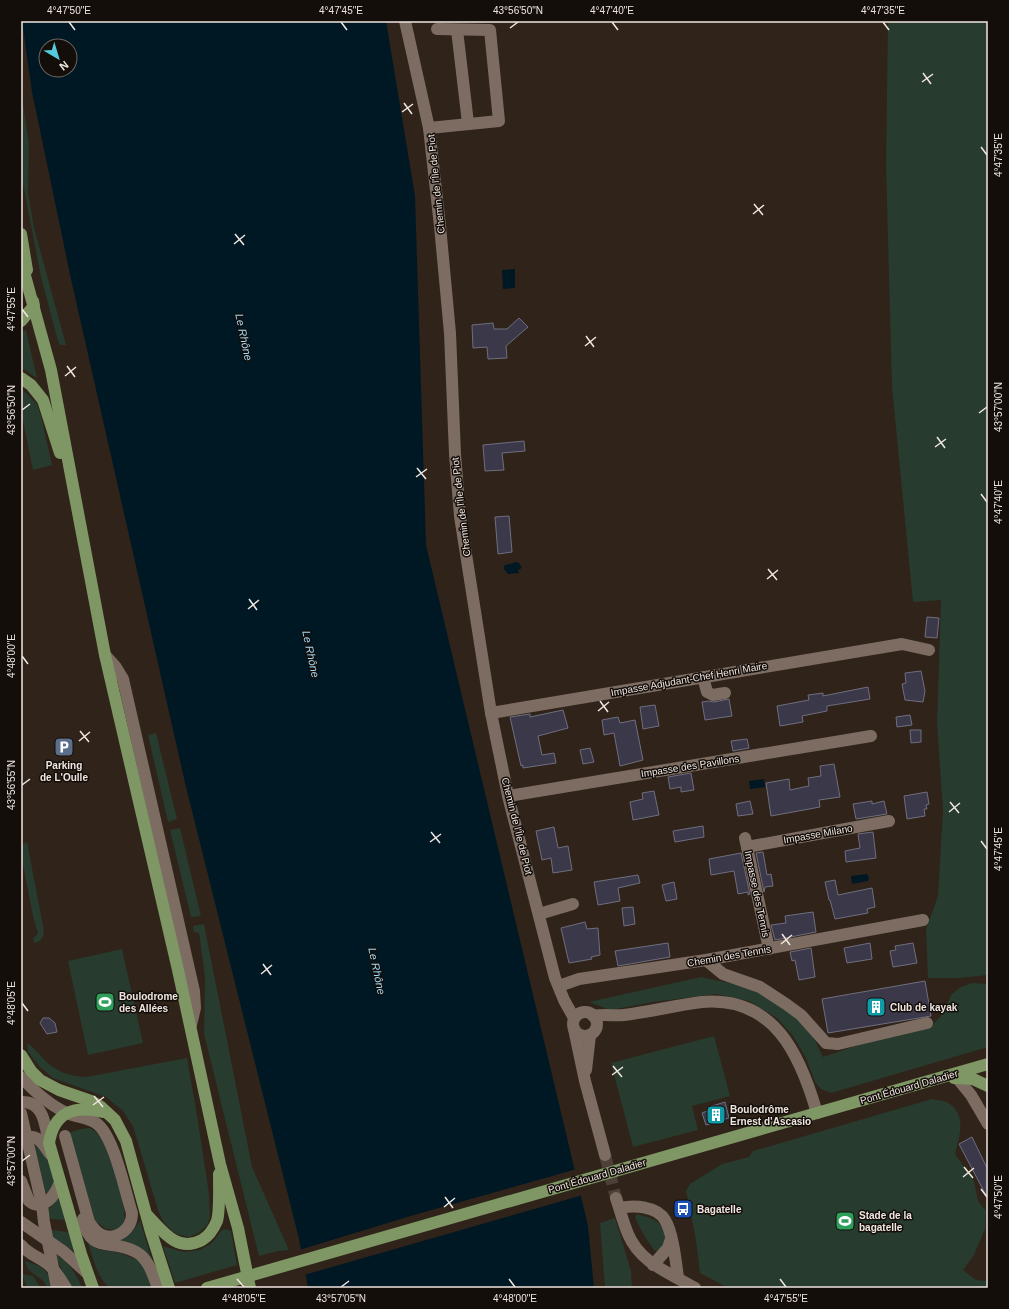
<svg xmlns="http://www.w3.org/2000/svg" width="1009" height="1309" viewBox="0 0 1009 1309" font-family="Arial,sans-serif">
<rect width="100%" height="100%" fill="#30231a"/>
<g fill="#273b2e">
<polygon points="888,21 988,21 988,975 959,978 928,978 926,929 938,896 943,810 937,724 941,600 913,602 892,387 886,165"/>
<polygon points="21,91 29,144 28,193 34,228 66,345 60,345 58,341 41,277 21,173"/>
<polygon points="26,330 37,378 21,368 21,332"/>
<polygon points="21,388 37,404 41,416 52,465 33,470 23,421 21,421"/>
<polygon points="156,733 177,819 168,822 148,735"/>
<polygon points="180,828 201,916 191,917 170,830"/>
<path d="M 27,842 L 44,931 C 43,938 41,942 34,943 L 33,938 L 38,934 L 33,916 L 21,854 L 21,846 Z"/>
<polygon points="204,924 252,1167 289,1250 278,1251 259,1256 204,1034 205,977 199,933 194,932 193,926"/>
<polygon points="122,949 143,1043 88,1055 68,961"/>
<polygon points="701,977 748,987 794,1012 811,1032 823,1057 873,1040 932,1025 940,1017 952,994 961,987 972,983 988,984 988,1047 831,1093 821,1089 815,1082 806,1058 793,1036 777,1018 749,1001 716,994 654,1002 610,1010 589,1002"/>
<polygon points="714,1036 730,1096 692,1106 698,1130 633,1147 611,1063"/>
<path d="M 27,1043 C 33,1047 36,1051 41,1056 C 54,1071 67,1076 86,1077 L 187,1058 L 198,1121 L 209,1194 L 210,1217 L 207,1225 L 200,1232 L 189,1237 L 176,1234 L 164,1223 L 158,1210 L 133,1126 L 123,1111 L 106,1097 L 53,1078 L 40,1067 L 28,1052 Z"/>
<path d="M 932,1099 C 937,1100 946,1101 950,1104 C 967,1117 959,1137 955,1154 L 974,1181 L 978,1201 L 986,1211 L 985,1229 L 974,1255 L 963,1270 L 976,1280 L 988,1281 L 988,1288 L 728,1288 L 700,1273 L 696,1240 L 686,1191 L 690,1184 L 722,1164 L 749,1157 L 753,1151 Z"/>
<path d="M 90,1128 C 98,1132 102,1139 106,1146 C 111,1156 128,1212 124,1221 C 123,1225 119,1227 116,1230 L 106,1229 L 95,1221 L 69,1133 L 80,1129 Z"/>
<path d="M 34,1144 C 46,1152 66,1187 44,1194 Z"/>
<polygon points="58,1195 65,1220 52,1219 48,1217 47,1210 52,1206"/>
<path d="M 637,1214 C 655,1219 663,1221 667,1241 L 660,1250 L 655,1251 C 647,1240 640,1230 635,1217 Z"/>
<polygon points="615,1218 631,1271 632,1288 605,1288 600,1223"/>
<polygon points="140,1220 152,1261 119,1241 132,1232"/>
<polygon points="225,1229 231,1231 237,1265 175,1283 163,1246 184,1252 200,1250 212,1243 222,1230"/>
<polygon points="51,1230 69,1232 74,1251 51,1237"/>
<path d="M 88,1243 L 97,1249 L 120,1253 L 138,1260 L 144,1266 L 153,1288 L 110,1288 C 97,1278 93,1258 88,1243 Z"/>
<path d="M 54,1252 C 68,1262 76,1272 82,1288 L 72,1288 L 64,1275 Z"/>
<path d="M 25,1261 C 42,1266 49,1270 53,1288 L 47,1288 C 44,1278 36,1277 29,1270 C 27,1268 26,1264 25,1261 Z"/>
<polygon points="22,1274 33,1276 41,1288 27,1288"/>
</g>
<g fill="#001824" fill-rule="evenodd">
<path d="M 22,21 L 386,21 L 415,196 L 426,545 L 588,1226 L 594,1288 L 308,1288 L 299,1239 L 186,787 L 71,279 L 32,92 ZM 46,46 L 70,46 L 70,70 L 46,70 Z"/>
<polygon points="515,269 515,288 503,289 502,270"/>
<path d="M 515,562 L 519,563 L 522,568 L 518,570 L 519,573 L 508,574 L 504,569 L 504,566 C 508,563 511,565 515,562 Z"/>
<polygon points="764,779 765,787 750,789 749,781"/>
<polygon points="867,874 869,878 868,881 852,884 851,876"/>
</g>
<polygon fill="#30231a" points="577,1169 583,1195 304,1275 299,1250 414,1215"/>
<g fill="#3b3949" stroke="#6f6e7f">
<polygon points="519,318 528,327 506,346 507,358 488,359 487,347 473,348 472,325 493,323 494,329 507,329"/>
<polygon points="524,441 525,451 502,453 504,470 485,471 483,445"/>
<polygon points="509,516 512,552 498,554 495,517"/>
<polygon points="927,617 939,618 937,638 925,637"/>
<polygon points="921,671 925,691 923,702 905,700 902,684 906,683 905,673"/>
<polygon points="868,687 870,699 827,706 827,711 802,716 803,722 780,726 777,706 809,700 808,695 823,693 823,696"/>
<polygon points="729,699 732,716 705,720 702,702 709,701 714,702"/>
<polygon points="655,705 659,726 643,729 640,707"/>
<polygon points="563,710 568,728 538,736 542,755 554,753 556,763 523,768 523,765 521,766 510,717 530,714 530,717"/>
<polygon points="910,715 912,725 897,727 896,717"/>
<polygon points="618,717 620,723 635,720 643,760 620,766 614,733 604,735 602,720"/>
<polygon points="910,730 921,730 921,742 911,743"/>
<polygon points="747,739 749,748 733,751 731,741"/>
<polygon points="590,748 594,762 583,764 580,750"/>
<polygon points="834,764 840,797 819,800 820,807 771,816 766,783 789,779 790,790 809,786 808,778 821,776 820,766"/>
<polygon points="691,773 694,790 681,792 681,787 670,789 668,777"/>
<polygon points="654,791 659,815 633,820 630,802 643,799 642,793"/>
<polygon points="927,792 929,804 926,805 927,809 924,809 925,816 907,819 904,796"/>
<polygon points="750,801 753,814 738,816 736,804"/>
<polygon points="872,801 872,804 884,801 887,814 856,819 853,804"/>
<polygon points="703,826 704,837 675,842 673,831"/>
<polygon points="554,827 558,848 568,846 572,870 553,873 551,858 542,860 536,831"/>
<polygon points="873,832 876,858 846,862 845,851 860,848 858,834"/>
<polygon points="763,852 767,875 771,874 773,886 765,887 764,892 756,853"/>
<polygon points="741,853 750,894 748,895 748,892 738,894 734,871 711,875 709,859"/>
<polygon points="638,875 640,883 618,888 620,901 598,905 594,882"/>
<polygon points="835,880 838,895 872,888 875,907 867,909 868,913 835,919 830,900 829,900 825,882"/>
<polygon points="674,882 677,899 666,901 662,885"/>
<polygon points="633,907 635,924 624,926 622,908"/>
<polygon points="813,912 816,932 775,940 771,925 786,923 785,916"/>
<polygon points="585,922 587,929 598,928 600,955 591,957 592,959 569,963 561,928"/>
<polygon points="668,943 670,957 618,966 615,951"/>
<polygon points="870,943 872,959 847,963 844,948"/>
<polygon points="913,943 917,963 893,967 890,951 896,950 895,946"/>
<polygon points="811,948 815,977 799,980 795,960 792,961 790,952"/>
<polygon points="925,981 931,1016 828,1033 822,999"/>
<polygon points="43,1018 49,1018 55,1023 57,1032 47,1034 40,1023"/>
<polygon points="725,1102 729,1118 706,1125 702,1113 710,1110 709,1107"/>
<polygon points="972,1137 988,1170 988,1199 959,1144"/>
</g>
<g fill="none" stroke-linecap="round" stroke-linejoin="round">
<polyline stroke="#4d4038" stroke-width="12" stroke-dasharray="12 6" stroke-linecap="butt" points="605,1155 616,1198"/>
<g stroke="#7c6c61" stroke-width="12">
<polyline points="405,21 429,128 440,226 450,333 455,454 460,516 491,713 508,796 555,978 564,1000 574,1018"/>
<polyline points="457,30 468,123"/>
<polyline points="429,128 499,121 490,30 437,29"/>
<polyline points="105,655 115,666 123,679 194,991 195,1008 191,1025"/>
<polyline points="703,677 707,692 713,695 725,693"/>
<polyline points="491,713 902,644 929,650"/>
<polyline points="508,796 871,736"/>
<polyline points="745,838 769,949"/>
<polyline points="747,847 889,821"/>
<polyline points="539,914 573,904"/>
<polyline points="706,960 723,974 760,987 786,1004 801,1015 826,1043 838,1044 927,1023"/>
<polyline points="559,986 579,979 706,960 923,920"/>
<circle cx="585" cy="1024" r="12"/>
<path d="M 593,1016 C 604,1014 614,1016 624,1015 C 650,1012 676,1005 702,1002 C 774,996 800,1054 817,1113"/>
<polyline points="574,1029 585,1081 605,1155"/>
<polyline points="586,1070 590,1035"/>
<path d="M 21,1077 C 34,1091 49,1105 67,1113 C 76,1117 87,1117 96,1123 C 114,1135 125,1192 132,1213 C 132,1230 115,1242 100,1234 C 95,1231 92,1226 89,1222 L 65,1136"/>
<polyline points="957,1078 971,1095 988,1124"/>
<path d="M 21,1102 C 44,1101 45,1125 49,1143"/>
<polyline points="21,1113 42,1205 44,1222 57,1288"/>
<path d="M 21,1140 C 36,1131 42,1142 50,1154"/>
<path d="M 21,1181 L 29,1201 C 43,1213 56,1194 60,1182"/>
<path d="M 616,1198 C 620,1210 623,1222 628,1234 C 640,1263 670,1273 695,1288"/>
<path d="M 620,1208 C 634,1205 657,1206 665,1220 C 673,1233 676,1262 678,1278"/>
<path d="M 83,1219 C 90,1255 112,1238 136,1252 C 149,1259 153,1275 158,1288"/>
<polyline points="21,1222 64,1252 86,1272"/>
<path d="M 21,1245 C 29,1255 40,1257 49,1265 C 56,1271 61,1280 66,1288"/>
<polyline points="653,1265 668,1248 671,1239"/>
</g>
<g stroke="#7e9764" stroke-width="12">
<polyline points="21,234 27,270"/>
<polyline points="21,261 51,370 105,655 178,970 220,1164 238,1228 250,1288"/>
<polyline points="21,321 34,306 33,301"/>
<polyline points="21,378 31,385 43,400 60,453"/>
<polyline points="21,1055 31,1071 40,1080 59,1090 91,1101 101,1107 115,1120 126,1141 151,1232 169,1288"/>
<polyline points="954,1078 973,1079 988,1086"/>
<path d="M 148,1216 C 163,1232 178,1253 202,1240 C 209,1236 214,1228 217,1221 C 220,1211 219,1186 219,1174"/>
<path d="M 93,1288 L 81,1254 L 49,1143 C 54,1112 74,1105 103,1112"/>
<polyline points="207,1288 988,1064"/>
</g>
</g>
<path fill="none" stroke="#f0e6e1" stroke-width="1.5" d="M 69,22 L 75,30M 341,22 L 347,30M 612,22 L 618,30M 883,22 L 889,30M 510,28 L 518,22M 923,73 L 931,84M 922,82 L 933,74M 404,103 L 412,114M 402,112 L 413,104M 981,147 L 987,155M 754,204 L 763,215M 753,214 L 764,205M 235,234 L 244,245M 234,244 L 245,235M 22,309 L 28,317M 586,336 L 594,347M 585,346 L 596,337M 67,366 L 75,377M 65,376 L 76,367M 22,410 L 30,404M 979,413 L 987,407M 937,437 L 945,448M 935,447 L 946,439M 417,468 L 426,479M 416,477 L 427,469M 981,494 L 987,502M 768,569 L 777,580M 767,579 L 778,570M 249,599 L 257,610M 248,609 L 259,600M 22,656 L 28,664M 600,701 L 608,712M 598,711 L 609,702M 80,731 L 89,742M 79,741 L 90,732M 22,785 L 30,779M 950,802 L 959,813M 949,812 L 960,803M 431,832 L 440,843M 981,841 L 987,849M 430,842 L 441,834M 782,934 L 790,945M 781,944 L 792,935M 263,964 L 271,975M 261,974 L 272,965M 22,1003 L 28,1011M 613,1066 L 622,1077M 612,1075 L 623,1067M 94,1096 L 103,1107M 93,1105 L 104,1097M 22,1161 L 30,1155M 964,1167 L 973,1178M 963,1177 L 974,1168M 981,1189 L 987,1197M 445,1197 L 453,1208M 444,1207 L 455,1198M 237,1279 L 244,1287M 509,1279 L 515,1287M 780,1279 L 786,1287M 341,1287 L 349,1281"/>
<defs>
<symbol id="parking-square" viewBox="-11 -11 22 22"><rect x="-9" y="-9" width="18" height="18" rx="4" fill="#5c6f8a" stroke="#140e0a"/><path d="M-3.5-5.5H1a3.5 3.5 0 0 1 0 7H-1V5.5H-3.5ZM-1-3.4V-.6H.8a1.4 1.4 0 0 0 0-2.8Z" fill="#fff"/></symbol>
<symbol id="stadium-square" viewBox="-11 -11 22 22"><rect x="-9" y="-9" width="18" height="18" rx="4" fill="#2e9e5b" stroke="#140e0a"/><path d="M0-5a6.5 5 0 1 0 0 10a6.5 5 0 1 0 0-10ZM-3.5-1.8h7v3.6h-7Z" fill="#fff"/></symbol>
<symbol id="building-square" viewBox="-11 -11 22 22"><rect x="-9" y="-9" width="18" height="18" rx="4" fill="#0f9aa8" stroke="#140e0a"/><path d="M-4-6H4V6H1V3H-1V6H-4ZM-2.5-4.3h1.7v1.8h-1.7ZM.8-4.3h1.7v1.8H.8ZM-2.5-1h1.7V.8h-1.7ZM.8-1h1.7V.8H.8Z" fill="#fff"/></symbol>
<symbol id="bus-square" viewBox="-11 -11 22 22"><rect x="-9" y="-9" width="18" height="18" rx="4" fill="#1a4fb4" stroke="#140e0a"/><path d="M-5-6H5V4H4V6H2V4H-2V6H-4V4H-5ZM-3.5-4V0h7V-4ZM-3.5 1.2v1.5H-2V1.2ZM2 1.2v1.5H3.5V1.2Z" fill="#fff"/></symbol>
</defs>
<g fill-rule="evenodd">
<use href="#parking-square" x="53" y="736" width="22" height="22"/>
<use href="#stadium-square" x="94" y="991" width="22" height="22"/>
<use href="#building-square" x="865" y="996" width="22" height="22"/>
<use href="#building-square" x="705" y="1104" width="22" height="22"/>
<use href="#bus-square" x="672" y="1198" width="22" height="22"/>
<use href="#stadium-square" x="834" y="1210" width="22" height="22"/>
</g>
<g text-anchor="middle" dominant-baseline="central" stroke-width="3" stroke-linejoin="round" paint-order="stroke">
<g font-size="10" fill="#f0e6e1" stroke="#140e0a">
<text transform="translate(436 184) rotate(-96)">Chemin de l'Île de Piot</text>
<text transform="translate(461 507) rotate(-97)">Chemin de l'Île de Piot</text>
<text transform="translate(689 679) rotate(-10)">Impasse Adjudant-Chef Henri Maire</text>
<text transform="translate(690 766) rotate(-9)">Impasse des Pavillons</text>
<text transform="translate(517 826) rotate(76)">Chemin de l'Île de Piot</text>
<text transform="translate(818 834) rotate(-10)">Impasse Milano</text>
<text transform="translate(757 894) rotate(78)">Impasse des Tennis</text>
<text transform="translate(729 956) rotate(-10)">Chemin des Tennis</text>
<text transform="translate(909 1087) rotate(-16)">Pont Édouard Daladier</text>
<text transform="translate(597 1176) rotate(-16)">Pont Édouard Daladier</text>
</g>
<g font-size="10" font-weight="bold" fill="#f0e6e1" stroke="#140e0a" text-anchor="start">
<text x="64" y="765" text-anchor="middle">Parking<tspan x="64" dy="12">de L'Oulle</tspan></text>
<text x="119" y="996">Boulodrome<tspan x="119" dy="12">des Allées</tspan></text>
<text x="890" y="1007">Club de kayak</text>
<text x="730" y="1109">Boulodrôme<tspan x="730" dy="12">Ernest d’Ascasio</tspan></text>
<text x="697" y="1209">Bagatelle</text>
<text x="859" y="1215">Stade de la<tspan x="859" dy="12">bagatelle</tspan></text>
</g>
<g font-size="11" font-style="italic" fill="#9ed8f7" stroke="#140e0a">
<text transform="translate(244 337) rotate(78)">Le Rhône</text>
<text transform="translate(311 654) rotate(78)">Le Rhône</text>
<text transform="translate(377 971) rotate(78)">Le Rhône</text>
</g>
</g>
<rect width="1009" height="1309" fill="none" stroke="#140e0a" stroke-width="44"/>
<g transform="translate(58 58) rotate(142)"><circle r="19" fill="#140e0a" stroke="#6c6460"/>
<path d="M0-3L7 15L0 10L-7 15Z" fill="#54cadd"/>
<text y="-6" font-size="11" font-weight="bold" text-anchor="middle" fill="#f0e6e1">N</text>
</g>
<rect x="22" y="22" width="965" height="1265" fill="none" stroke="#f0e6e1" stroke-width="1.5"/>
<g font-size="10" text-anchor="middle" fill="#f0e6e1">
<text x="69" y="14">4°47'50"E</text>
<text x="341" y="14">4°47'45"E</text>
<text x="518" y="14">43°56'50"N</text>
<text x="612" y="14">4°47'40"E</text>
<text x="883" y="14">4°47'35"E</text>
<text transform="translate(998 155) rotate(-90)" y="4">4°47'35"E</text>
<text transform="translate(11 309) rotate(-90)" y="4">4°47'55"E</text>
<text transform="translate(998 407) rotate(-90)" y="4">43°57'00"N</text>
<text transform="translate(11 410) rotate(-90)" y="4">43°56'50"N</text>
<text transform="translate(998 502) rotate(-90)" y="4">4°47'40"E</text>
<text transform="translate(11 656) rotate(-90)" y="4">4°48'00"E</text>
<text transform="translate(11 785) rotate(-90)" y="4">43°56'55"N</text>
<text transform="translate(998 849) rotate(-90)" y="4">4°47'45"E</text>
<text transform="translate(11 1003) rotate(-90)" y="4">4°48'05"E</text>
<text transform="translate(11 1161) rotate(-90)" y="4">43°57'00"N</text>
<text transform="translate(998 1197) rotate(-90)" y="4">4°47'50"E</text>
<text x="244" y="1302">4°48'05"E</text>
<text x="341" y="1302">43°57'05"N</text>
<text x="515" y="1302">4°48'00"E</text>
<text x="786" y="1302">4°47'55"E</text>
</g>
</svg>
